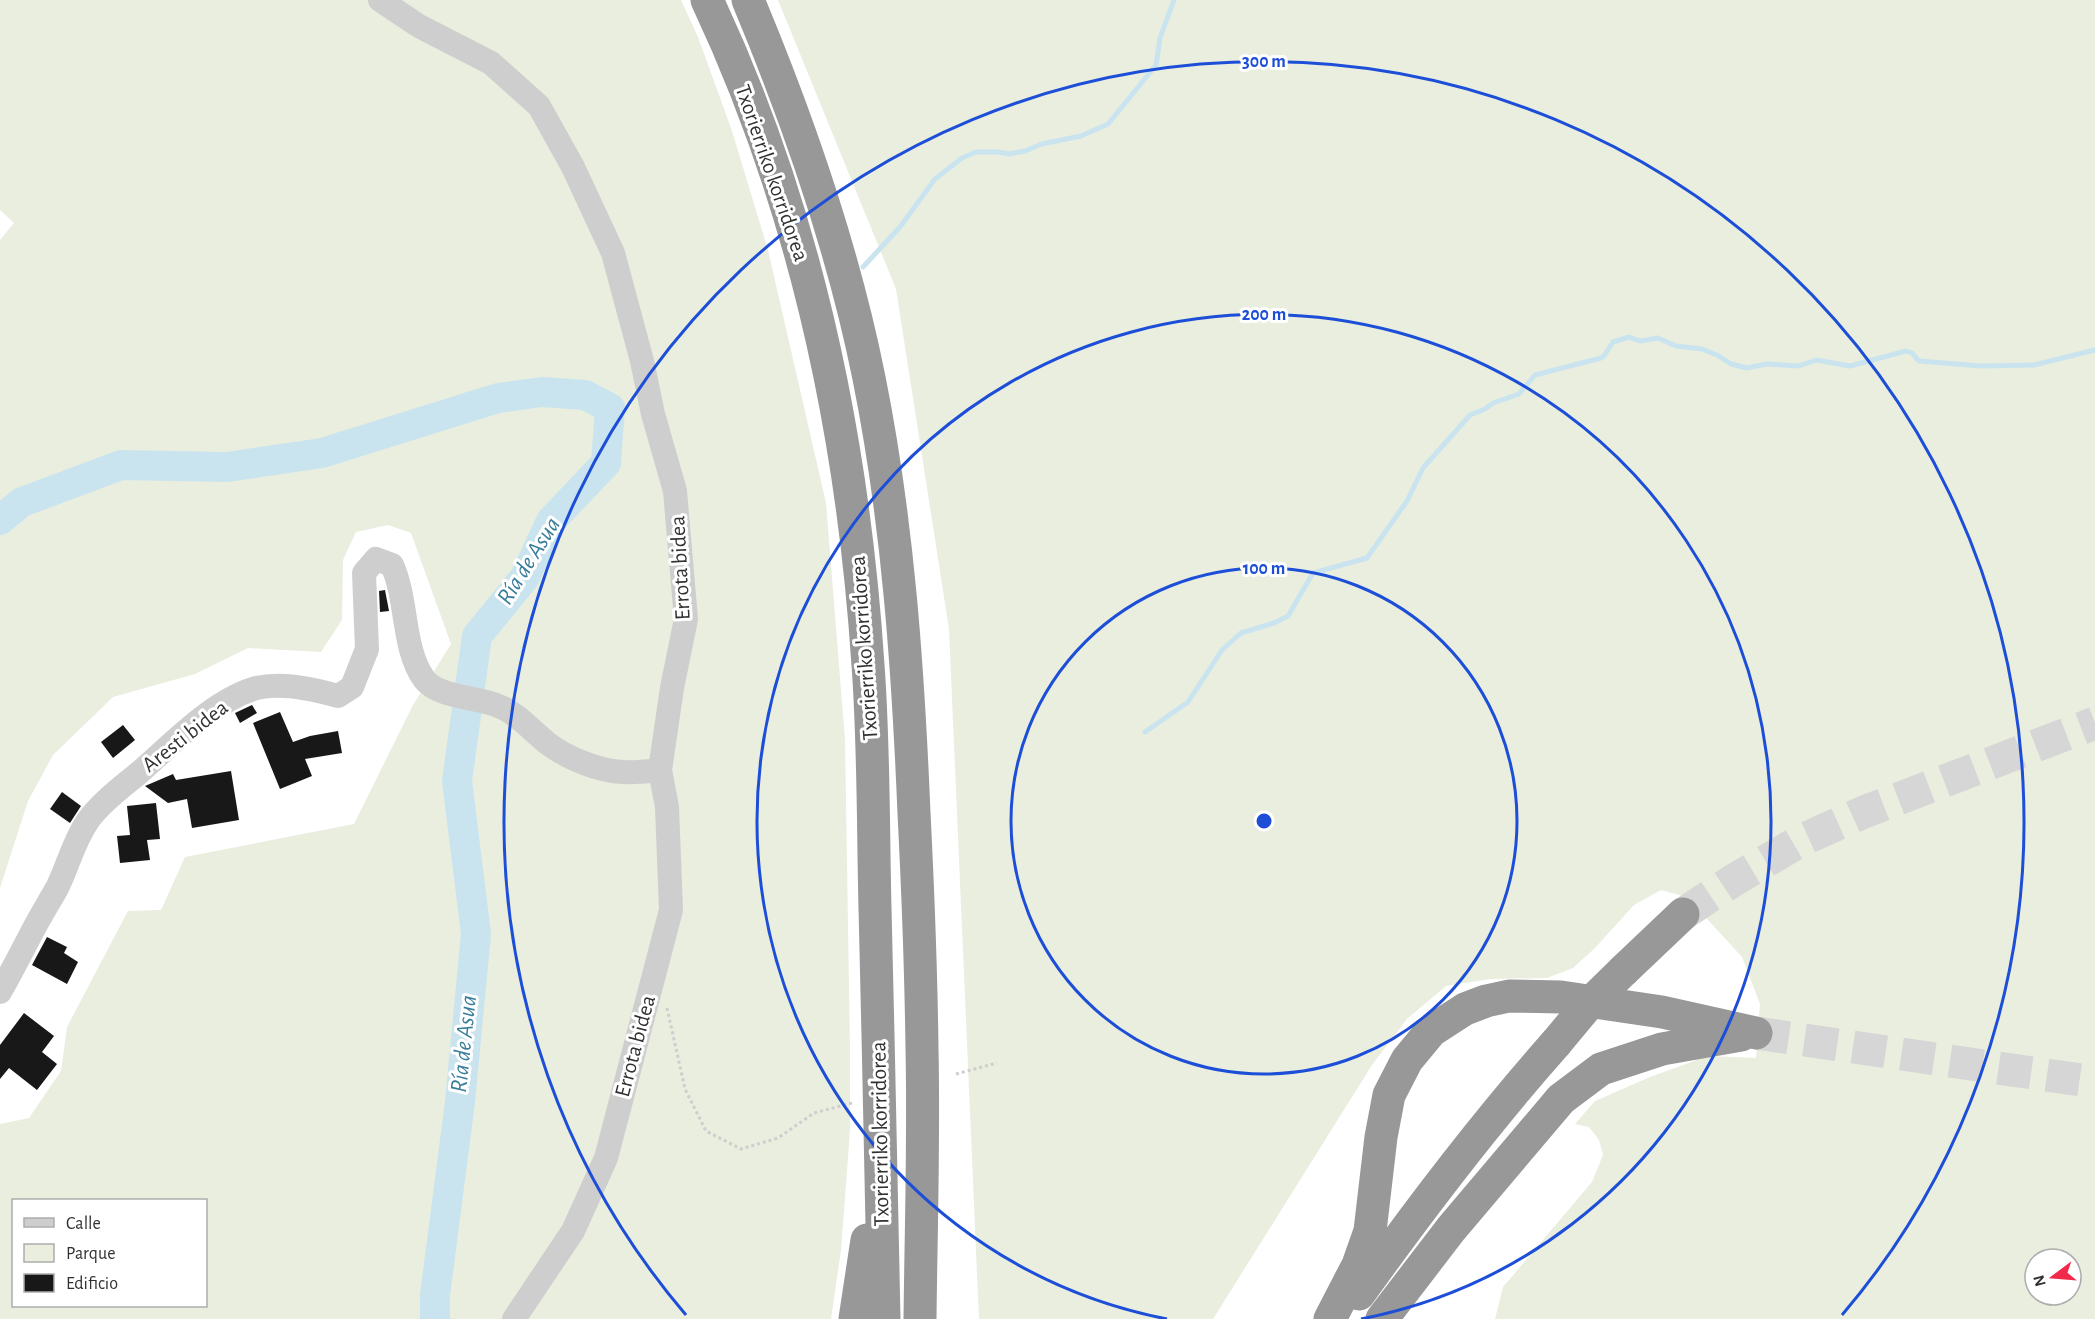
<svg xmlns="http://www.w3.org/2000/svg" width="2095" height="1319" viewBox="0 0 2095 1319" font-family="'Alegreya Sans',sans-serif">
<rect width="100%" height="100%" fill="#fff"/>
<g fill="#e9eedf" fill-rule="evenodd">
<path d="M 0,0 L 681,0 L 698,37 L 732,131 L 768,250 L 826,503 L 845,740 L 850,1050 L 850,1129 L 846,1185 L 841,1250 L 831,1319 L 0,1319 L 0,1124 L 29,1118 L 61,1071 L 67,1027 L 128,911 L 161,910 L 185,857 L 354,824 L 413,705 L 451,644 L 411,533 L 388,525 L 356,532 L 343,560 L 342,620 L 321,652 L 248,648 L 195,674 L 113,697 L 53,755 L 28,801 L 0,888 L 0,240 L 14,223 L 0,210 ZM 14,1200 L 206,1200 L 206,1306 L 14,1306 Z"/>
<path d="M 778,0 L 2095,0 L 2095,1319 L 1495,1319 L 1503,1287 L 1592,1182 L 1603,1155 L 1599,1140 L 1589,1127 L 1575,1124 L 1595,1101 L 1650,1077 L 1708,1056 L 1756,1058 L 1760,1004 L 1742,957 L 1687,897 L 1661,890 L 1634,905 L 1594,949 L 1573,968 L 1547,978 L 1490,979 L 1446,986 L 1407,1019 L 1372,1065 L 1213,1319 L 979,1319 L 949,629 L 896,289 ZM 2035,1259 L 2071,1259 L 2071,1295 L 2035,1295 Z"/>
</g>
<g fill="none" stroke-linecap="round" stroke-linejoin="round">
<g stroke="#cae4ef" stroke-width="5">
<polyline points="863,267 900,227 935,179 962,158 976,152 998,152 1009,154 1025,151 1042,144 1081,136 1108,124 1156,65 1160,38 1174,0"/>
<polyline points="1145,732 1188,702 1222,650 1241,633 1274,623 1288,616 1313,573 1367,558 1407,501 1423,468 1470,415 1485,409 1493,403 1519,394 1535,375 1601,358 1604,356 1613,342 1629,337 1640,341 1658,338 1676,346 1702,349 1717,355 1731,364 1747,368 1766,364 1799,366 1816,360 1850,366 1906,351 1912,353 1919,361 1981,366 2034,365 2095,350"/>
</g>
<polyline stroke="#cae4ef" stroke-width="30" points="0,520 22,502 121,465 227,467 322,453 498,398 542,392 585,395 610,408 606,463 551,521 525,577 477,636 457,781 476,934 460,1102 435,1295 435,1319"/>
</g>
<g fill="#181818">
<polygon points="385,590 389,611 380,612 379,591"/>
<polygon points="252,705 257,713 240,723 235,713"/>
<polygon points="280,712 293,742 310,736 338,731 342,753 305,759 312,776 280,789 253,723"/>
<polygon points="123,725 135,740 113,758 101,742"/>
<polygon points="231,771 239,820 192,828 187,799 168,803 145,786 173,774 176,780"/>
<polygon points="62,792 81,806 70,823 50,809"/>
<polygon points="156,803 160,839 147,840 150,860 120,863 117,836 130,835 127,806"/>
<polygon points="47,937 67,947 64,953 78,962 67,984 32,965"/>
<polygon points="24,1013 54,1036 42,1052 57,1064 37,1090 9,1068 0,1079 0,1045"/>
</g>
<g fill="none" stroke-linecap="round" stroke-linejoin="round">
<g stroke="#d6d6d6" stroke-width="33" stroke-dasharray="33 16" stroke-linecap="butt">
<polyline points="1683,914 1734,880 1800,841 1864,812 2095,723"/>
<polyline points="1756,1033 2095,1082"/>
</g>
<g stroke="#cecece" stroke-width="3" stroke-dasharray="3 3" stroke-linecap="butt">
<polyline points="667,1008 685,1089 706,1131 741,1149 778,1138 814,1113 852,1103"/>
<polyline points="956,1074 997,1063"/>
</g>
<g stroke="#cecece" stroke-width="24">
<polyline points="380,0 419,26 491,63 539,106 573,167 613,253 642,361 653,414 675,491 686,619 672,688 660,770 667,807 671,910 606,1158 573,1231 514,1319"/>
<path d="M 0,992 C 11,973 20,955 30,936 C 38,920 48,904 57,888 C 68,866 73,843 87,822 C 100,803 122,787 140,772 C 172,744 212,702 253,689 C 279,681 313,689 338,696 L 352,687 L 367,649 L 364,573 L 376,559 L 392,565 C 408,600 402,648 424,679 C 437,697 476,697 496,705 C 516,712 531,730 547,743 C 567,758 598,771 623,772 C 635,773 648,771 660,770"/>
</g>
<g stroke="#989898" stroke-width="33">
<path d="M 707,0 C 805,208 853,436 868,665 C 874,745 873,827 875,908 C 878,1045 882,1182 884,1319"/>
<path d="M 748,0 C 799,122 843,248 869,378 C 898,522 908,668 914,813 C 918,892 921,971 922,1049 C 924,1139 921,1229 920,1319"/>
<polyline points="1624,970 1683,914"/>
<path d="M 1359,1294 C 1421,1207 1485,1123 1556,1043"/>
<polyline points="855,1319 867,1240"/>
<polyline points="1330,1319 1358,1265 1370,1231 1381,1137 1389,1095 1407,1060 1431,1031 1465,1009 1486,1001 1509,996 1561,997 1662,1012 1756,1033"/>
<polyline points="1382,1319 1451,1229 1561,1099 1601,1069 1662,1049 1741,1035"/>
</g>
<polyline stroke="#989898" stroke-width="33" points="1556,1043 1586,1007 1624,970"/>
</g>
<g fill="none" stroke="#1d4ed8" stroke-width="3">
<circle cx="1264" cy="821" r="253"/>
<path d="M1167 1319A507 507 0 1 1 1361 1319"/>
<path d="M686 1315A760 760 0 1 1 1842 1315"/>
</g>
<g text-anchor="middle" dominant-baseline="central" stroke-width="6" stroke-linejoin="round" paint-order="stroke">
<g font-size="22" fill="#313131" stroke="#fff">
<text transform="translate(772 173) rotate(71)">Txorierriko korridorea</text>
<text transform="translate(680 568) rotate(-93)">Errota bidea</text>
<text transform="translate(864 648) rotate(-94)">Txorierriko korridorea</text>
<text transform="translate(185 736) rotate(-38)">Aresti bidea</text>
<text transform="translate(635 1046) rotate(-75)">Errota bidea</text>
<text transform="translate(880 1134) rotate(-91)">Txorierriko korridorea</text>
</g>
<g font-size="24" font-style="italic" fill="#387d9a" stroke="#fff">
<text transform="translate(529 561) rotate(-58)">Ría de Asua</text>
<text transform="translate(464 1044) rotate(-84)">Ría de Asua</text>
</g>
</g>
<circle cx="1264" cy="821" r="9" fill="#1d4ed8" stroke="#fff" stroke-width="3"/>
<g font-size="18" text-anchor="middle" font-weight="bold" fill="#1d4ed8" stroke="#fff" stroke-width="6" stroke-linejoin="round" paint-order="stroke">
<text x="1264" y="67">300 m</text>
<text x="1264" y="320">200 m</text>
<text x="1264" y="574">100 m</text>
</g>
<rect x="12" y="1199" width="195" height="108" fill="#ffffff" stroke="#adadad" stroke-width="1.5"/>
<rect x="24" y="1218" width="30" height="9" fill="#cecece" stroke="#adadad" stroke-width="1.5"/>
<text x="66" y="1229" font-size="18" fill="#313131">Calle</text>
<rect x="24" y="1244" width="30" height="18" fill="#e9eedf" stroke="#adadad" stroke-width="1.5"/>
<text x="66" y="1259" font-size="18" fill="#313131">Parque</text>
<rect x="24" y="1274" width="30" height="18" fill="#181818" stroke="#adadad" stroke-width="1.5"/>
<text x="66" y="1289" font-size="18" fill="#313131">Edificio</text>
<g transform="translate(2053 1277) rotate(254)"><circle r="28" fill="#ffffff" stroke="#adadad" stroke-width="1.5"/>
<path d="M0-4.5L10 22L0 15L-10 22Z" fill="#f12a4c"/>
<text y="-9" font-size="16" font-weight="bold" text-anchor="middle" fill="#313131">N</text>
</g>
</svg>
